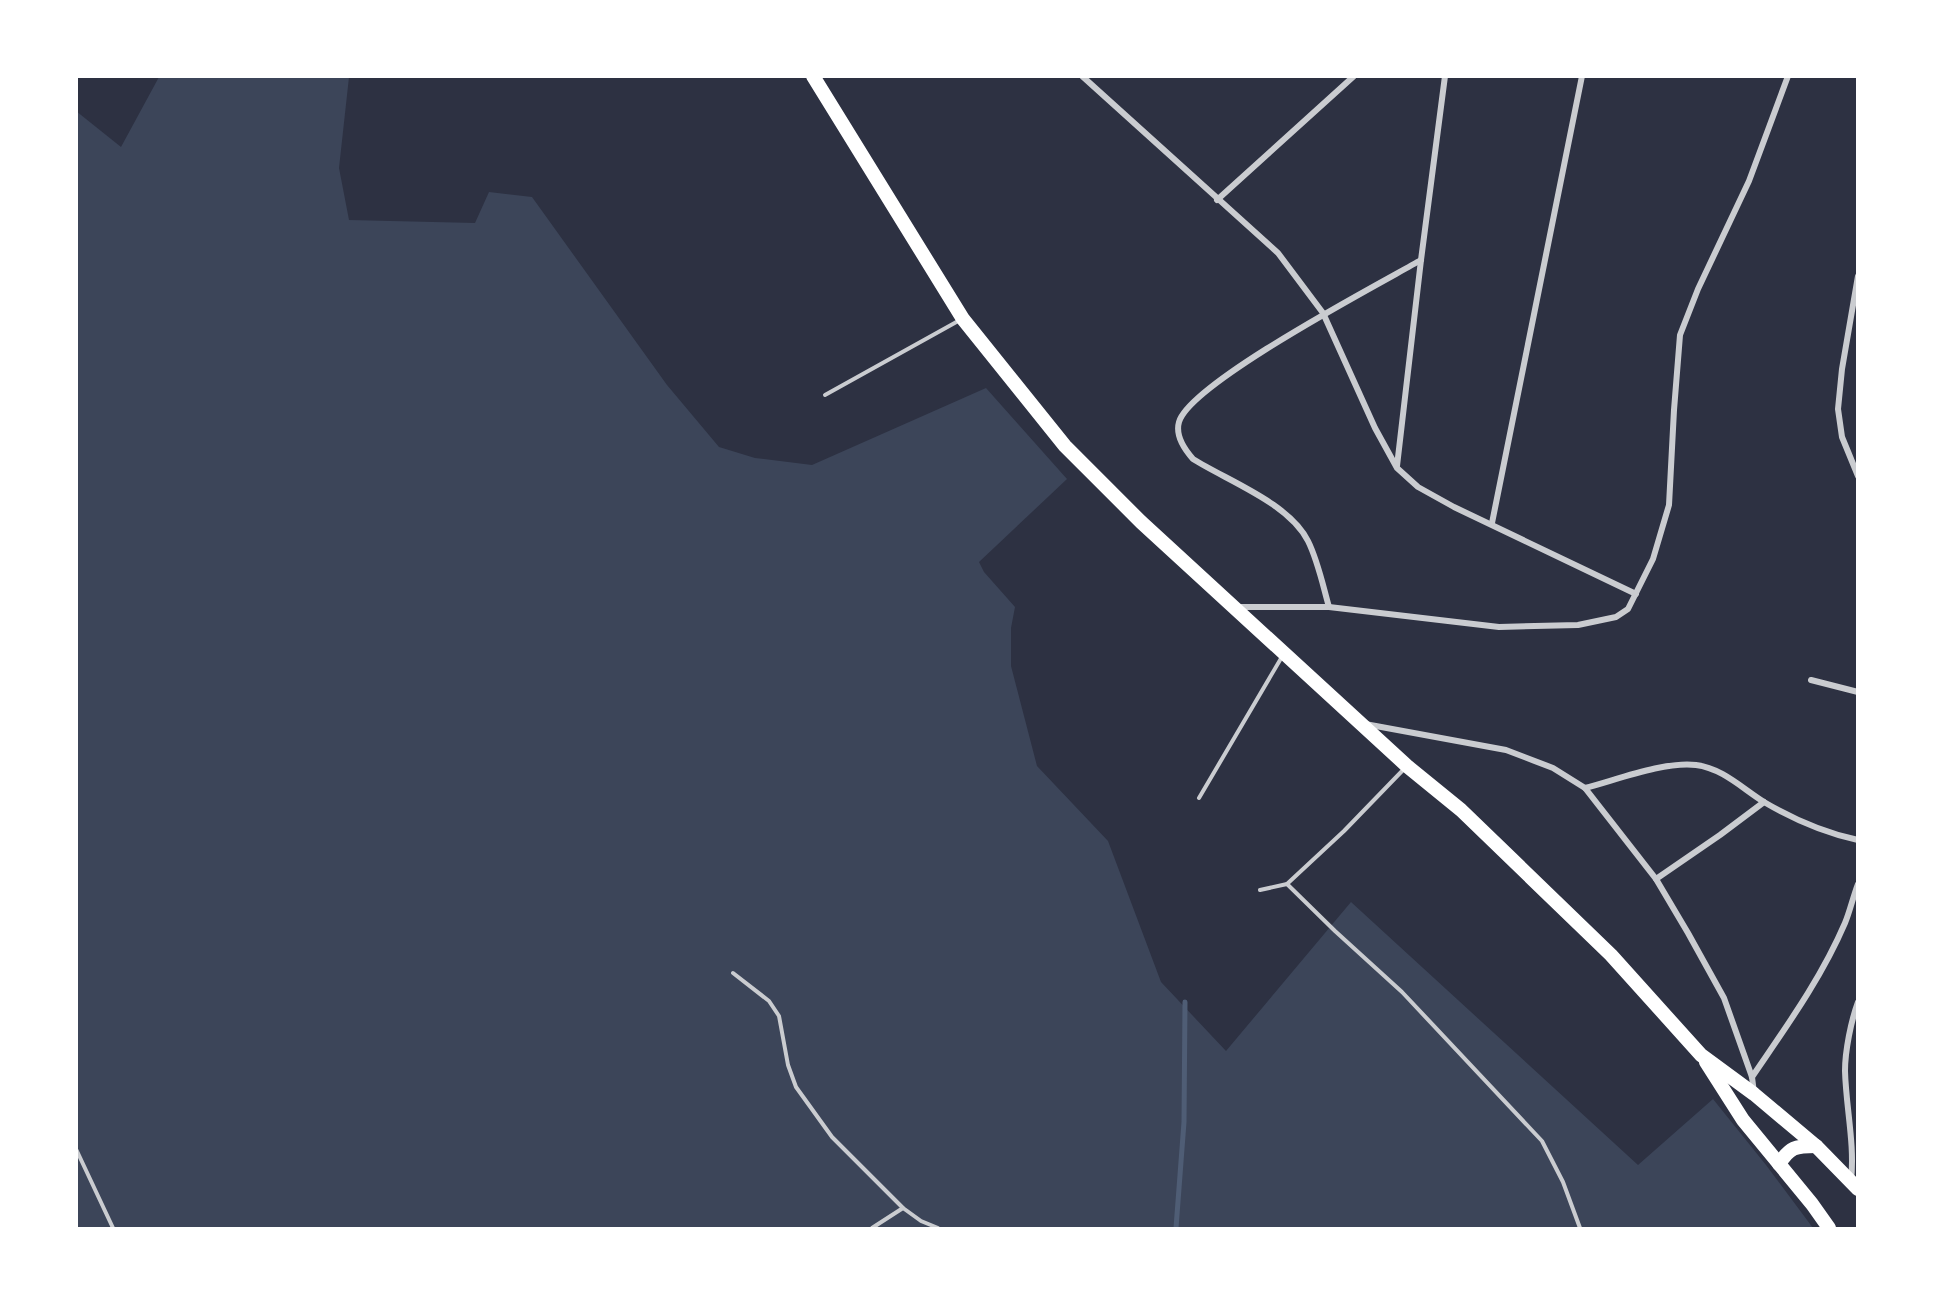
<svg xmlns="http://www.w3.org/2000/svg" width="1934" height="1305" viewBox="0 0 1934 1305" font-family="'IBM Plex Sans',sans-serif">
<rect width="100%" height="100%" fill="#2d3142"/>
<polygon fill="#3c4559" points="159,77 349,77 339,168 349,220 475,223 489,192 532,197 667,385 719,447 755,458 812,465 986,388 1067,479 979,562 984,572 1015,607 1011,628 1011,666 1037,766 1108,841 1161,982 1226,1051 1351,902 1638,1165 1713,1099 1766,1165 1813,1228 77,1228 76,111 121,147"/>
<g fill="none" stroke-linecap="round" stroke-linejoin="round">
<polyline stroke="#4f5d75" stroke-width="5" points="1176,1228 1184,1122 1185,1002"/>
<g stroke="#caccd0" stroke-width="4">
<polyline points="825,395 960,320"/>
<polyline points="1199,798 1283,655"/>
<polyline points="1287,884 1335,931 1402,992 1542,1141 1563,1182 1580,1228"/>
<polyline points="1260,890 1287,884 1344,831 1404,769"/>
<polyline points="733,973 769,1001 779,1016 788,1065 796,1087 832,1137 903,1208 921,1221 938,1228"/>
<polyline points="76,1149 113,1228"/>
<polyline points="872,1228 903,1208"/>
</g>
<g stroke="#caccd0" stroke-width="6">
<polyline points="1082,76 1278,253 1323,313 1375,428 1397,468 1418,487 1454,507 1636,594"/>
<polyline points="1217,200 1354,76"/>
<polyline points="1858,276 1842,369 1838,409 1842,437 1858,476"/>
<polyline points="1397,466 1421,260 1445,76"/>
<polyline points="1492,523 1582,76"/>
<polyline points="1236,607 1329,607 1499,627 1578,625 1616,617 1628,609 1653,559 1669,505 1674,410 1680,335 1698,289 1749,181 1788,76"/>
<path d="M 1329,607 C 1323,586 1318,561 1308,541 C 1289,503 1228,481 1193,459 C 1185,450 1175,436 1179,422 C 1190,383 1379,284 1421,260"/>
<polyline points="1811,680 1858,692"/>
<polyline points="1365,724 1506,750 1553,768 1585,788 1656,879 1688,933 1724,998 1752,1077 1754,1093"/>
<path d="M 1585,788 C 1616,780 1665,761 1696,765 C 1722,768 1743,789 1764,802 C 1793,819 1825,833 1858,840"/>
<polyline points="1656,879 1720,835 1764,802"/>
<path d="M 1752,1077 C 1786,1027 1821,979 1845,923 C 1850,911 1853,897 1858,884"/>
<path d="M 1851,1181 C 1855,1144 1846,1108 1845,1071 C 1845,1051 1851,1021 1858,1002"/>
</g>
<g stroke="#fff" stroke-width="14">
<polyline points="813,76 963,319 1065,446 1141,522 1407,766 1461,810 1611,955 1701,1055 1754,1094 1816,1146 1858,1189"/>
<polyline points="1706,1062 1743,1120 1812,1204 1829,1228"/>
<path d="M 1779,1164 C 1790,1147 1795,1146 1816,1146"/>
</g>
</g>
<rect width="1934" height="1305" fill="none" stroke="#ffffff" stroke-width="156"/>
</svg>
